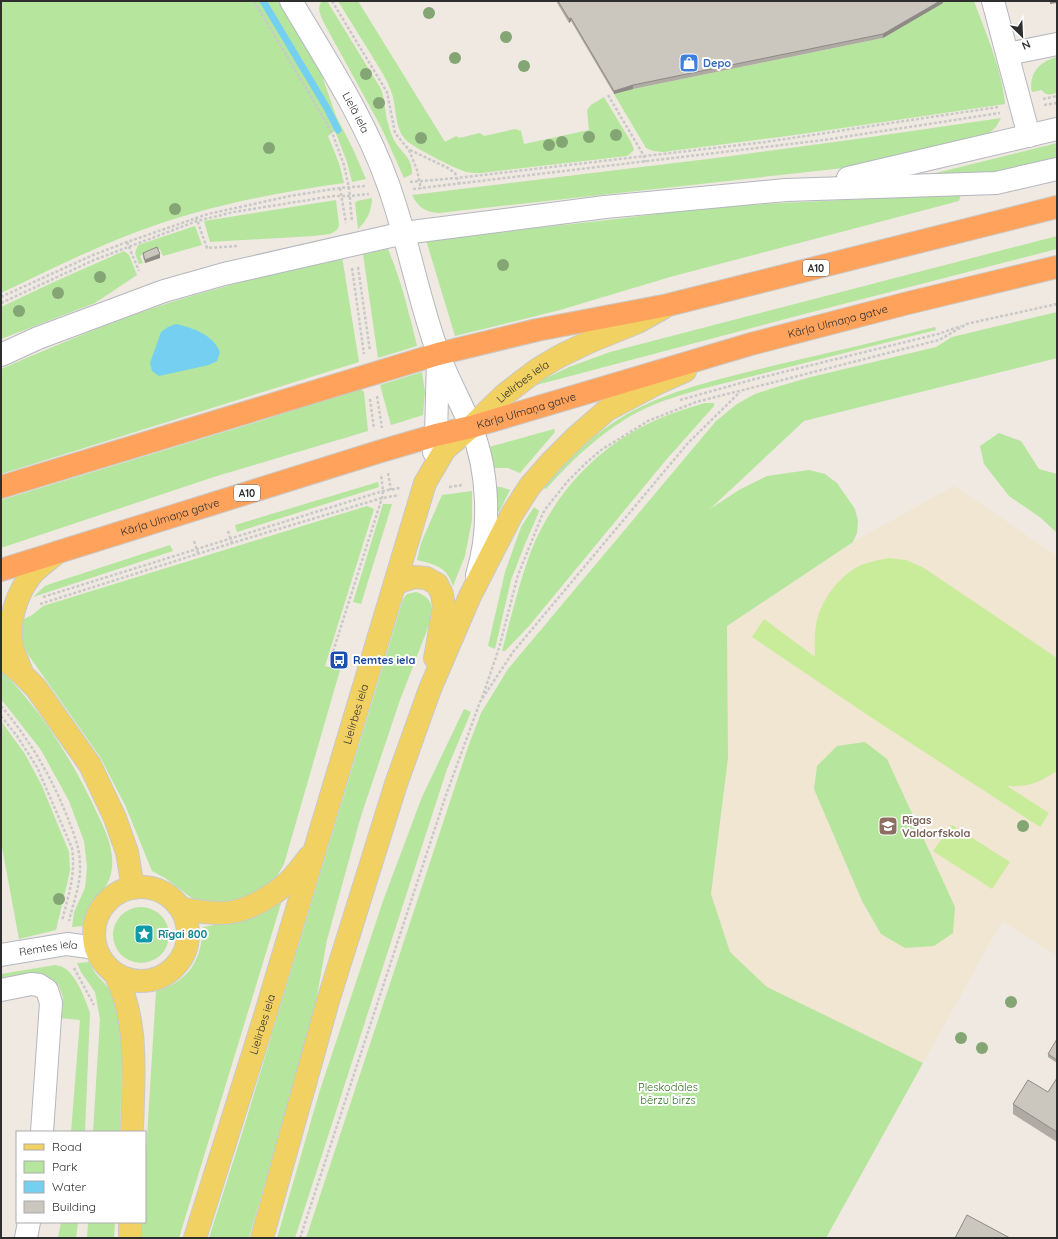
<svg xmlns="http://www.w3.org/2000/svg" width="1058" height="1239" viewBox="0 0 1058 1239" font-family="Quicksand,sans-serif">
<rect width="100%" height="100%" fill="#efe9e1"/>
<polygon fill="#f0e6d1" points="954,486 1057,556 1057,956 1002,921 923,1063 767,987 730,952 711,894 728,758 727,626 853,542"/>
<g fill="#b6e59e">
<path d="M 1,1 L 278,1 L 320,70 L 336,116 L 353,149 L 366,179 L 352,182 L 347,162 L 335,131 L 328,136 L 339,163 L 344,183 C 273,193 201,207 134,233 C 89,250 45,272 1,293 Z"/>
<path d="M 322,1 L 327,1 L 381,89 C 386,102 384,111 388,123 C 389,128 391,134 393,138 C 399,152 413,156 412,174 L 404,178 L 381,127 L 324,23 C 321,16 316,8 322,1 Z"/>
<path d="M 338,1 L 358,1 L 445,142 L 456,136 L 459,138 L 480,133 L 484,136 L 515,129 L 521,131 L 524,144 L 589,130 L 587,110 L 591,105 L 604,97 L 631,142 L 634,150 L 631,153 L 627,156 L 481,173 C 476,173 471,173 466,172 C 454,168 414,148 406,140 C 394,127 397,109 392,94 C 388,80 379,68 372,56 C 361,38 349,19 338,1 Z"/>
<path d="M 942,1 L 974,1 C 986,34 1002,69 1005,104 L 795,135 L 663,152 L 653,151 L 646,148 L 614,94 L 633,89 L 883,38 L 942,3 Z"/>
<path d="M 1057,57 L 1057,93 C 1051,95 1045,96 1042,90 L 1032,92 C 1028,74 1040,61 1057,57 Z"/>
<path d="M 1001,118 L 996,127 L 981,141 L 844,168 L 439,213 C 425,212 418,207 412,195 L 724,157 L 864,138 Z"/>
<polygon points="1057,143 1057,163 997,175 937,176 936,173"/>
<polygon points="961,194 959,201 670,277 560,310 455,336 426,240 608,220 722,206"/>
<path d="M 372,198 C 372,210 367,221 358,229 L 355,203 L 357,201 Z"/>
<polygon points="336,200 339,225 337,230 330,234 314,236 210,242 204,221"/>
<polygon points="195,226 202,245 163,256 160,249 140,256 143,263 139,264 135,253 138,245"/>
<polygon points="1057,236 1057,249 789,318 525,388 569,367 610,352"/>
<path d="M 388,249 C 401,280 409,313 417,346 L 378,358 L 363,254 Z"/>
<polygon points="124,251 129,255 137,275 95,303 1,339 1,307 56,281"/>
<path d="M 342,256 L 359,362 L 1,474 L 1,369 C 64,342 128,314 195,295 C 243,281 293,269 342,256 Z"/>
<polygon points="1057,312 1057,358 804,421 710,509 739,490 767,476 809,470 825,474 837,483 855,509 858,521 857,533 853,542 727,626 728,758 711,894 730,952 767,987 923,1063 826,1238 306,1238 468,747 481,713 508,669 716,421 737,404 755,394 773,388 811,377 936,347 952,337"/>
<path d="M 935,327 L 936,330 L 701,389 C 682,395 663,400 646,408 C 606,427 575,457 546,489 L 544,488 C 569,459 594,433 627,414 C 671,389 727,377 776,365 C 829,353 882,340 935,327 Z"/>
<polygon points="422,372 425,392 423,415 391,425 380,385"/>
<polygon points="360,388 364,392 368,431 217,476 1,548 1,500 260,421"/>
<path d="M 705,403 L 714,403 L 714,406 L 666,460 L 529,626 L 505,651 L 502,651 C 511,617 519,583 531,551 C 554,493 599,445 656,420 C 672,413 688,408 705,403 Z"/>
<polygon points="554,429 555,432 520,473 508,468 490,468 489,447"/>
<polygon points="999,433 1021,441 1039,469 1057,474 1057,533 1041,518 1009,496 984,464 980,446"/>
<polygon points="378,482 379,487 237,532 235,525"/>
<polygon points="490,487 501,487 510,490 499,512 492,508"/>
<path d="M 472,491 L 472,520 L 465,556 L 453,586 C 446,566 436,565 417,560 L 421,543 L 442,495 Z"/>
<polygon points="383,504 392,504 361,604 353,602"/>
<path d="M 367,506 L 374,509 L 325,666 L 340,670 L 284,864 L 276,878 L 268,886 L 259,892 L 232,902 L 205,903 L 193,899 L 165,878 L 152,871 L 125,805 L 100,757 L 27,653 C 22,642 20,632 22,620 L 32,615 L 43,606 Z"/>
<polygon points="534,507 539,511 538,514 525,544 511,580 495,649 488,646 505,572 521,527"/>
<polygon points="170,545 173,551 33,597 45,586 53,583"/>
<path d="M 416,592 C 431,597 434,605 431,620 L 400,700 L 361,816 L 327,940 L 315,1007 L 302,1056 L 249,1238 L 209,1238 L 244,1127 L 403,599 L 407,594 Z"/>
<path d="M 1,670 C 41,710 73,761 97,813 C 105,830 114,848 112,867 C 110,889 96,895 87,911 C 85,915 84,921 83,926 L 72,927 L 74,912 L 85,888 L 87,867 L 84,841 L 69,801 L 41,750 L 1,699 Z"/>
<polygon points="464,709 471,712 447,769 295,1238 277,1238 320,1090 383,901 422,797"/>
<polygon points="1,721 25,754 42,786 69,852 70,871 56,930 19,939 1,842"/>
<polygon points="865,742 887,759 955,907 953,933 934,946 905,948 881,934 862,901 814,789 817,766 837,746"/>
<path d="M 283,897 L 179,1238 L 141,1238 L 142,1222 L 145,1222 L 145,1169 L 156,991 C 190,981 201,960 203,927 L 230,922 Z"/>
<circle cx="141" cy="935" r="28"/>
<polygon points="89,962 95,973 117,997 123,1023 120,1132 93,1132 100,1019 95,992 81,972 77,963"/>
<path d="M 55,965 C 58,966 62,966 64,968 C 76,974 86,1001 90,1013 L 85,1132 L 71,1132 L 80,1020 L 59,1018 L 63,997 L 58,984 L 51,978 L 39,977 L 1,983 L 1,974 Z"/>
<polygon points="61,1222 78,1222 76,1238 58,1238"/>
<polygon points="88,1222 115,1222 114,1238 87,1238"/>
</g>
<g fill="#c9ec9a">
<path d="M 889,558 L 906,560 L 924,568 L 1057,658 L 1057,771 C 1038,783 1029,787 1007,786 L 1049,813 L 1040,827 L 869,716 L 752,637 L 764,619 L 815,657 C 815,647 814,637 816,626 C 819,603 838,577 859,566 C 869,562 879,560 889,558 Z"/>
<polygon points="952,825 1010,862 992,889 933,851"/>
</g>
<path fill="#75cff0" d="M 176,324 C 193,328 212,334 220,352 L 217,361 L 209,365 L 159,376 L 152,371 L 150,363 L 161,332 L 168,327 Z"/>
<g fill="none" stroke-linecap="round" stroke-linejoin="round">
<polyline stroke="#75cff0" stroke-width="7" points="263,1 327,108 338,130"/>
<defs>
<g id="minor">
<path id="s1" d="M 291,1 C 326,60 365,119 388,184 C 408,239 418,298 438,353 C 447,378 461,402 471,427 C 489,471 491,530 477,575"/>
<polyline points="993,1 1029,136"/>
<polyline points="1008,54 1057,44"/>
<polyline points="848,178 1057,129"/>
<polyline points="1,355 38,338 164,291 224,274 404,233 605,207 786,190 996,183 1057,169"/>
<polyline points="434,452 436,435 438,359"/>
<path id="s2" d="M 1,955 L 67,944 L 96,948"/>
<polyline points="1,990 31,984 39,985 47,990 51,1003 42,1132"/>
<polyline points="26,1238 29,1222"/>
</g>
<g id="major">
<polyline points="396,583 414,577 426,578 437,584 442,594 444,607 435,658"/>
<polyline points="1,656 22,674 36,688 90,765 115,818 127,852 133,888"/>
<path d="M 22,673 C 19,665 16,658 13,650 C 6,625 16,594 32,574 C 39,566 50,559 58,552"/>
<circle cx="141" cy="934" r="47"/>
<path d="M 182,909 C 198,911 216,915 232,912 C 251,909 272,896 287,883 C 295,876 302,866 309,857"/>
<path d="M 115,974 C 140,1023 133,1080 132,1132"/>
<polyline points="130,1238 130,1222"/>
<path id="s3" d="M 195,1238 L 264,1019 L 425,483 L 445,449 L 471,427 L 504,395 L 538,369 L 560,356 L 589,342 L 638,322 L 663,308"/>
<polyline points="262,1238 328,1001 396,784 430,689 470,596 512,514 530,486 551,462 576,437 607,410 658,383 685,371"/>
</g>
<g id="highway">
<polyline points="1,487 438,354 537,330 668,305 1057,207"/>
<path id="s4" d="M 1,570 L 378,452 L 436,435 L 471,427 L 751,344 L 908,303 L 1057,267"/>
</g>
</defs>
<use href="#minor" stroke="#b4b7c1" stroke-width="24"/>
<use href="#major" stroke="#c9c9c9" stroke-width="24"/>
<use href="#highway" stroke="#c9c9c9" stroke-width="24"/>
<g stroke="#c9c9c9" stroke-width="2.5" stroke-dasharray="3 2" stroke-linecap="butt">
<polyline points="254,1 313,100 333,135 344,165 349,188 352,222"/>
<polyline points="332,1 387,92 395,133 409,150 417,170 421,189"/>
<polyline points="608,95 644,156 645,162"/>
<polyline points="1043,99 1057,96"/>
<polyline points="1044,105 1057,103"/>
<polyline points="410,150 448,168 455,173 459,184"/>
<polyline points="410,182 457,178 765,142 998,107"/>
<polyline points="340,188 346,223"/>
<polyline points="413,189 824,140 1000,113"/>
<polyline points="196,217 207,248 239,246"/>
<polyline points="127,242 139,271"/>
<polyline points="358,267 370,351"/>
<polyline points="352,268 364,354"/>
<polyline points="1,297 93,255 127,242 208,214 290,196 340,188 365,186"/>
<polyline points="1,303 94,260 197,221 234,212 333,196 350,196 369,194"/>
<polyline points="966,324 1057,304"/>
<polyline points="377,396 382,428"/>
<polyline points="370,399 374,429"/>
<polyline points="680,400 755,379 938,334 961,326"/>
<polyline points="388,473 391,490"/>
<polyline points="449,487 462,485"/>
<polyline points="228,531 232,543"/>
<polyline points="194,541 198,553"/>
<polyline points="43,597 383,491 400,488"/>
<polyline points="40,604 232,543 382,498 399,495"/>
<polyline points="330,661 382,498 383,491 381,474"/>
<polyline points="482,698 499,648 518,575 543,513 547,507 567,482 587,462 601,450 648,421 696,402 939,340 967,324"/>
<path d="M 1,706 C 31,741 54,781 70,824 C 75,836 80,851 80,865 C 81,884 73,903 69,921"/>
<path d="M 1,716 L 17,736 L 37,767 L 72,848 C 76,874 68,897 62,921"/>
<polyline points="74,968 94,1005"/>
<polyline points="300,1238 446,795 480,702 513,652 688,443 740,392"/>
</g>
<use href="#minor" stroke="#fff" stroke-width="22"/>
<use href="#major" stroke="#f2d163" stroke-width="22"/>
<use href="#highway" stroke="#ffa35c" stroke-width="22"/>
</g>
<g fill="#84a574">
<circle cx="429" cy="13" r="6"/>
<circle cx="506" cy="37" r="6"/>
<circle cx="455" cy="58" r="6"/>
<circle cx="524" cy="66" r="6"/>
<circle cx="366" cy="74" r="6"/>
<circle cx="379" cy="103" r="6"/>
<circle cx="616" cy="135" r="6"/>
<circle cx="589" cy="137" r="6"/>
<circle cx="421" cy="138" r="6"/>
<circle cx="562" cy="142" r="6"/>
<circle cx="549" cy="145" r="6"/>
<circle cx="269" cy="148" r="6"/>
<circle cx="175" cy="209" r="6"/>
<circle cx="503" cy="265" r="6"/>
<circle cx="100" cy="277" r="6"/>
<circle cx="58" cy="293" r="6"/>
<circle cx="19" cy="311" r="6"/>
<circle cx="1023" cy="826" r="6"/>
<circle cx="59" cy="899" r="6"/>
<circle cx="1011" cy="1002" r="6"/>
<circle cx="961" cy="1038" r="6"/>
<circle cx="982" cy="1048" r="6"/>
</g>
<g fill="#afaba4">
<polygon points="556,1 943,1 943,3 883,38 633,89 614,94 571,21 569,23"/>
<polygon points="143,253 160,258 145,263 143,257"/>
<polygon points="1057,1039 1057,1063 1048,1057 1048,1054"/>
<polygon points="1057,1078 1057,1142 1013,1114 1013,1104 1048,1092"/>
</g>
<g fill="#8e8b86">
<polygon points="940,1 943,1 943,3 883,38 883,34"/>
<polygon points="1050,1 1057,1 1057,3 1050,4"/>
<polygon points="571,18 571,21 569,23 569,19"/>
<polygon points="633,85 633,89 614,94 614,91"/>
<polygon points="160,254 160,258 145,263 145,260"/>
</g>
<g fill="#cbc7bf" stroke="#8e8b86">
<polygon points="558,1 940,1 883,34 633,85 614,91 571,18 569,19"/>
<polygon points="157,247 160,254 145,260 143,253"/>
<polygon points="1057,1039 1057,1060 1048,1054"/>
<polygon points="1057,1078 1057,1132 1013,1104 1028,1080 1048,1092"/>
<polygon points="967,1215 1010,1238 955,1238"/>
</g>
<defs>
<symbol id="shop-square" viewBox="-11 -11 22 22"><rect x="-9" y="-9" width="18" height="18" rx="4" fill="#3f7fe0" stroke="#fff"/><path d="M-5-2.5h2.3a2.7 3.5 0 0 1 5.4 0H5L5.5 6h-11ZM-1.5-2.5h3a1.5 2.3 0 0 0-3 0Z" fill="#fff"/></symbol>
<symbol id="bus-square" viewBox="-11 -11 22 22"><rect x="-9" y="-9" width="18" height="18" rx="4" fill="#1a4fb4" stroke="#fff"/><path d="M-5-6H5V4H4V6H2V4H-2V6H-4V4H-5ZM-3.5-4V0h7V-4ZM-3.5 1.2v1.5H-2V1.2ZM2 1.2v1.5H3.5V1.2Z" fill="#fff"/></symbol>
<symbol id="school-square" viewBox="-11 -11 22 22"><rect x="-9" y="-9" width="18" height="18" rx="4" fill="#8d6e63" stroke="#fff"/><path d="M0-5L7-2L0 1L-7-2ZM-4 1L0 2.5L4 1V4Q0 6-4 4Z" fill="#fff"/></symbol>
<symbol id="sight-square" viewBox="-11 -11 22 22"><rect x="-9" y="-9" width="18" height="18" rx="4" fill="#0f9aa8" stroke="#fff"/><path d="M0-6L1.8-2.2L6-1.7L2.9 1.2L3.7 5.4L0 3.3L-3.7 5.4L-2.9 1.2L-6-1.7L-1.8-2.2Z" fill="#fff"/></symbol>
</defs>
<g fill-rule="evenodd">
<use href="#shop-square" x="678" y="52" width="22" height="22"/>
<use href="#bus-square" x="328" y="649" width="22" height="22"/>
<use href="#school-square" x="877" y="815" width="22" height="22"/>
<use href="#sight-square" x="133" y="923" width="22" height="22"/>
</g>
<g text-anchor="middle" dominant-baseline="central" stroke-width="4" stroke-linejoin="round" paint-order="stroke">
<g fill="#fff" stroke="#6d6d6d" stroke-width="1">
<rect x="803" y="260" width="26" height="16" rx="3"/>
<rect x="234" y="485" width="26" height="16" rx="3"/>
</g>
<g font-size="10" font-weight="bold" fill="#2e2e2e">
<text x="816" y="268">A10</text>
<text x="247" y="493">A10</text>
</g>
<g font-size="11" font-weight="bold" fill="#366cbe" stroke="#fff" text-anchor="start">
<text x="703" y="63">Depo</text>
</g>
<g font-size="11" fill="#2e2e2e" stroke="#fff">
<text stroke="none"><textPath href="#s1" startOffset="129">Lielā iela</textPath></text>
<text stroke="none"><textPath href="#s4" startOffset="873">Kārļa Ulmaņa gatve</textPath></text>
<text stroke="none"><textPath href="#s3" startOffset="932">Lielirbes iela</textPath></text>
<text stroke="none"><textPath href="#s4" startOffset="549">Kārļa Ulmaņa gatve</textPath></text>
<text stroke="none"><textPath href="#s4" startOffset="177">Kārļa Ulmaņa gatve</textPath></text>
<text stroke="none"><textPath href="#s3" startOffset="548">Lielirbes iela</textPath></text>
<text stroke="none"><textPath href="#s2" startOffset="48">Remtes iela</textPath></text>
<text stroke="none"><textPath href="#s3" startOffset="224">Lielirbes iela</textPath></text>
</g>
<g font-size="11" font-weight="bold" fill="#164399" stroke="#fff" text-anchor="start">
<text x="353" y="660">Remtes iela</text>
</g>
<g font-size="11" font-weight="bold" fill="#785e54" stroke="#fff" text-anchor="start">
<text x="902" y="820">Rīgas<tspan x="902" dy="13">Valdorfskola</tspan></text>
</g>
<g font-size="11" font-weight="bold" fill="#0d838f" stroke="#fff" text-anchor="start">
<text x="158" y="934">Rīgai 800</text>
</g>
<g font-size="11" fill="#2c6e1b" stroke="#fff">
<text x="668" y="1087">Pleskodāles<tspan x="668" dy="13">bērzu birzs</tspan></text>
</g>
</g>
<rect width="1058" height="1239" fill="none" stroke="#2e2e2e" stroke-width="4"/>
<rect x="16" y="1131" width="130" height="92" fill="#ffffff" stroke="#ababab"/>
<rect x="24" y="1144" width="20" height="6" fill="#f2d163" stroke="#ababab"/>
<text x="52" y="1151" font-size="12" fill="#2e2e2e">Road</text>
<rect x="24" y="1161" width="20" height="12" fill="#b6e59e" stroke="#ababab"/>
<text x="52" y="1171" font-size="12" fill="#2e2e2e">Park</text>
<rect x="24" y="1181" width="20" height="12" fill="#75cff0" stroke="#ababab"/>
<text x="52" y="1191" font-size="12" fill="#2e2e2e">Water</text>
<rect x="24" y="1201" width="20" height="12" fill="#cbc7bf" stroke="#ababab"/>
<text x="52" y="1211" font-size="12" fill="#2e2e2e">Building</text>
<g transform="translate(1022 36) rotate(156)" stroke="#ffffff" stroke-width="3" paint-order="stroke">
<path d="M0-3L7 15L0 10L-7 15Z" fill="#2e2e2e"/>
<text y="-6" font-size="11" font-weight="bold" text-anchor="middle" fill="#2e2e2e">N</text>
</g>
</svg>
